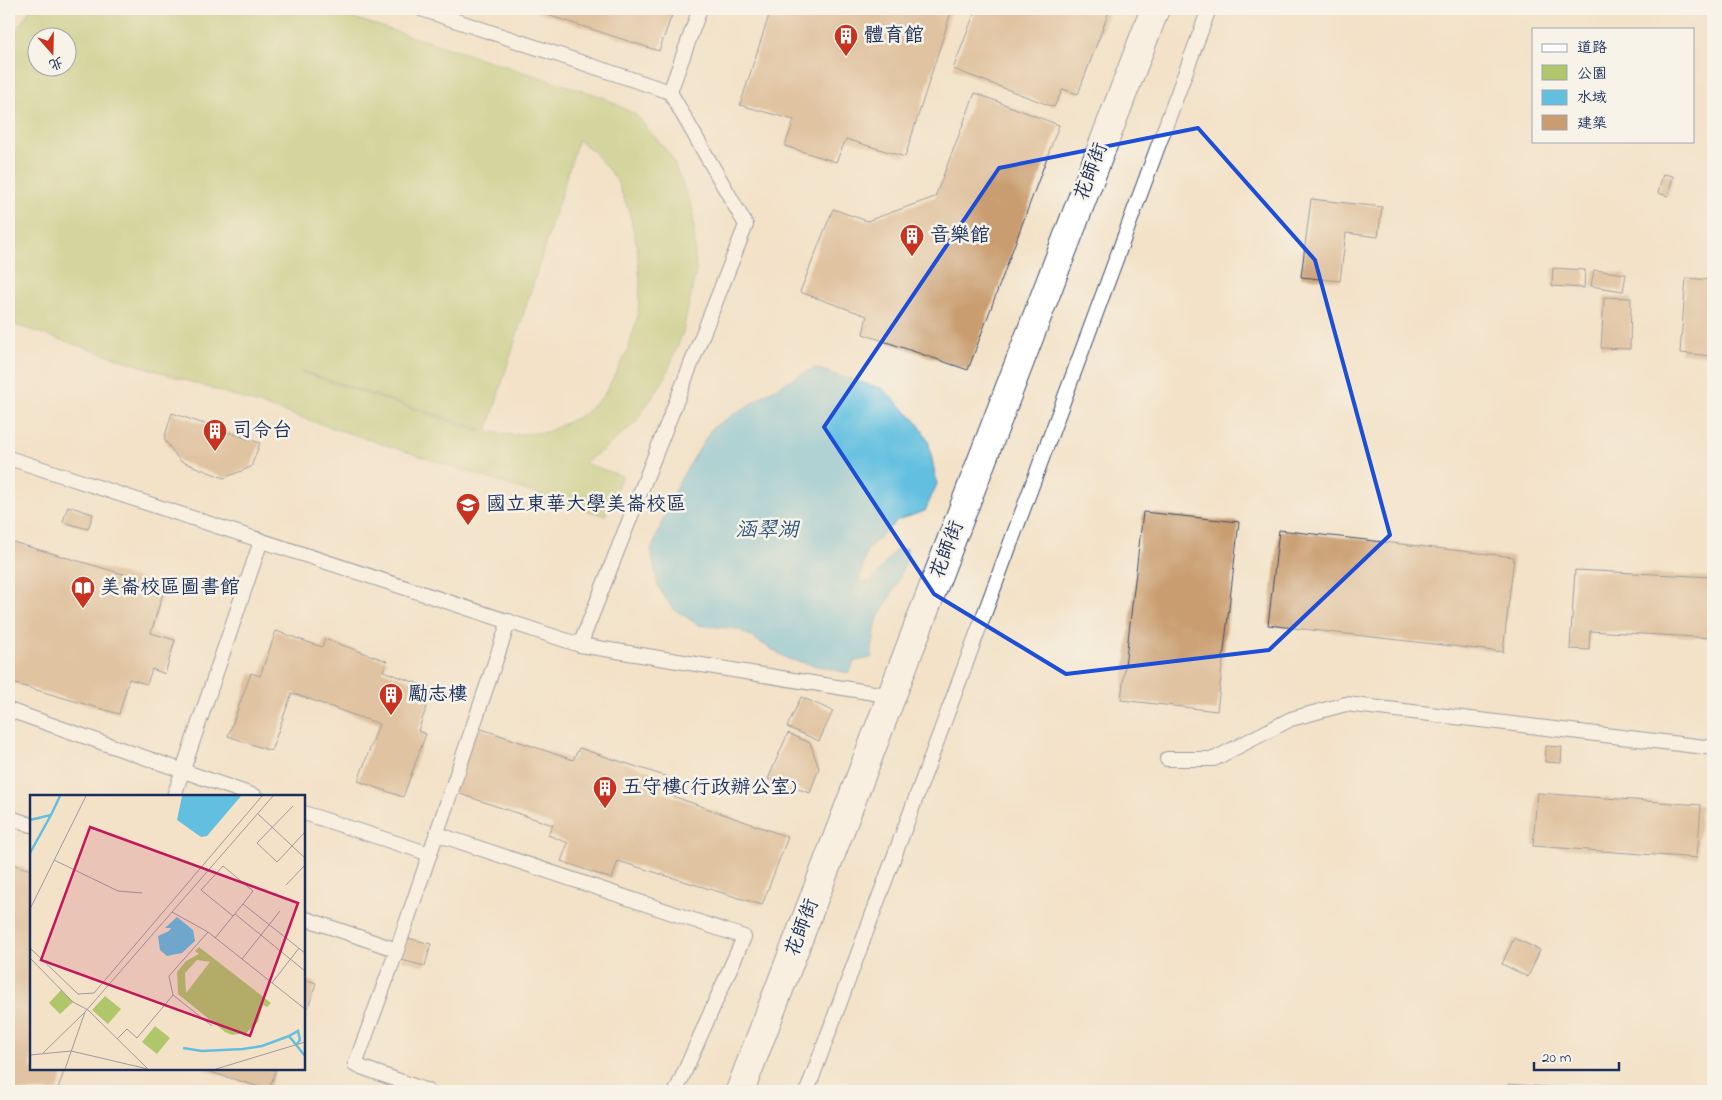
<svg xmlns="http://www.w3.org/2000/svg" width="1722" height="1100" viewBox="0 0 1722 1100" font-family="'Indie Flower','LXGW WenKai TC',sans-serif">
<rect width="100%" height="100%" fill="#f7f3e8"/>
<filter id="ink" filterUnits="userSpaceOnUse"><feTurbulence type="fractalNoise" baseFrequency=".02" numOctaves="2"/><feDisplacementMap in="SourceGraphic" scale="10" xChannelSelector="R" yChannelSelector="G"/><feConvolveMatrix kernelMatrix="1 2 1 2 8 2 1 2 1" color-interpolation-filters="sRGB"/></filter>
<filter id="wash" filterUnits="userSpaceOnUse"><feTurbulence type="fractalNoise" baseFrequency=".0096" numOctaves="4" result="noise"/><feDisplacementMap in="SourceGraphic" scale="20" xChannelSelector="R" yChannelSelector="G"/><feGaussianBlur stdDeviation="1.12" result="paint"/><feColorMatrix in="noise" values="0 0 0 0 0 0 0 0 0 0 0 0 0 0 0 0 0 1.4 0 .05"/><feComposite in="paint" operator="in"/></filter>
<g filter="url(#wash)">
<rect width="100%" height="100%" fill="#f3e2c8"/>
<path fill="#b0c66a" stroke="#667a64" fill-rule="evenodd" d="M 30,9 L 325,9 L 603,97 L 636,115 L 671,156 L 693,210 L 696,271 L 683,332 L 665,378 L 634,424 L 604,449 L 584,463 L 622,476 L 605,516 L 9,323 L 9,43 ZM 38,38 L 68,38 L 68,68 L 38,68 ZM 578,140 L 592,150 L 616,179 L 629,211 L 637,246 L 640,283 L 638,315 L 628,350 L 604,395 L 584,414 L 547,432 L 508,435 L 487,431 ZM 301,372 L 302,371 L 482,430 L 477,430 Z"/>
<polygon fill="#62bfe0" stroke="#3e779f" points="814,368 883,389 917,422 928,440 937,484 925,511 898,520 867,549 859,582 871,582 896,549 907,549 906,561 895,588 877,619 871,658 855,661 848,673 788,659 738,629 698,625 671,607 658,586 651,551 676,487 712,428 777,387"/>
<g id="blocks">
<g fill="#c99d70">
<polygon points="529,9 674,9 659,51"/>
<polygon points="771,9 952,9 905,157 846,139 836,162 785,146 794,120 740,105"/>
<polygon points="976,9 1110,9 1078,94 1063,89 1054,107 953,69"/>
<polygon points="975,93 1059,125 968,370 863,334 867,316 800,292 833,209 867,221 935,197"/>
<polygon points="1663,174 1673,176 1668,196 1658,193"/>
<polygon points="1311,199 1382,207 1378,237 1346,233 1340,281 1301,277"/>
<polygon points="1553,268 1585,270 1584,288 1552,286"/>
<polygon points="1594,270 1626,274 1623,291 1591,286"/>
<polygon points="1686,278 1713,280 1713,356 1680,353"/>
<polygon points="1604,297 1631,298 1630,349 1601,348"/>
<polygon points="172,413 260,443 251,467 224,478 180,461 164,439"/>
<polygon points="68,506 93,514 88,529 63,522"/>
<polygon points="1143,512 1239,522 1217,711 1121,700"/>
<polygon points="1279,530 1514,557 1503,652 1268,625"/>
<polygon points="9,541 165,586 151,633 175,640 165,674 152,669 147,684 129,679 119,714 9,682"/>
<polygon points="1575,570 1713,577 1713,638 1590,631 1589,650 1570,649"/>
<polygon points="276,631 322,647 325,639 387,661 383,671 433,689 418,731 426,734 403,797 358,781 379,724 292,693 271,751 228,736 251,673 260,676"/>
<polygon points="801,697 833,711 819,741 787,727"/>
<polygon points="470,725 573,760 579,748 668,777 661,792 788,837 762,905 618,861 612,879 561,861 568,843 548,835 553,825 448,790"/>
<polygon points="788,733 810,743 819,768 810,793 768,779"/>
<polygon points="1546,746 1562,747 1561,763 1545,762"/>
<polygon points="1537,793 1701,805 1697,858 1533,846"/>
<polygon points="9,863 31,870 31,1069 65,1069 57,1091 9,1091"/>
<polygon points="408,938 431,944 425,966 401,960"/>
<polygon points="1514,938 1540,950 1528,977 1502,964"/>
<polygon points="304,979 316,983 304,1020"/>
<polygon points="201,1069 276,1069 269,1090"/>
<polygon points="1508,1084 1583,1090 1583,1091 1508,1091"/>
</g>
</g>
</g>
<g filter="url(#ink)">
<use href="#blocks" fill-opacity="0" stroke="#3b4a6e" stroke-width="1"/>
<g fill="none" stroke-linecap="round" stroke-linejoin="round">
<defs>
<g id="service">
<polyline points="421,9 670,92 700,9"/>
<polyline points="9,458 580,645 746,225 670,92"/>
<polyline points="580,645 892,696"/>
<polyline points="9,710 255,796"/>
<polyline points="1167,759 1214,759 1291,719 1346,704 1713,748"/>
<polyline points="174,796 261,541"/>
<polyline points="304,813 430,854"/>
<polyline points="9,817 31,825"/>
<polyline points="437,834 744,937 676,1091"/>
<polyline points="304,918 397,950 509,621"/>
<polyline points="397,950 355,1065 428,1091"/>
<polyline points="807,1091 1209,9"/>
</g>
<polyline id="tertiary" points="740,1091 1155,9"/>
</defs>
<use href="#service" stroke="#3b4a6e" stroke-width="16"/>
<use href="#tertiary" stroke="#3b4a6e" stroke-width="30"/>
<use href="#service" stroke="#fff" stroke-width="14"/>
<use href="#tertiary" stroke="#fff" stroke-width="28"/>
</g>
</g>
<path d="M0 0H1722V1100H0ZM 1198,128 L 1315,260 L 1390,535 L 1269,650 L 1066,674 L 934,594 L 824,427 L 999,168 Z" fill="#f3e2c8" fill-opacity=".55" fill-rule="evenodd"/>
<path fill="none" stroke="#1d4ed8" stroke-width="4" stroke-linejoin="round" d="M 1198,128 L 1315,260 L 1390,535 L 1269,650 L 1066,674 L 934,594 L 824,427 L 999,168 Z"/>
<defs>
<symbol id="building-pin" viewBox="-11 -11 22 30"><path d="M0 17L-7.5 6A9.5 9.5 0 1 1 7.5 6Z" fill="#c8321e" stroke="#f7f3e8"/><path d="M-4-6H4V6H1V3H-1V6H-4ZM-2.5-4.3h1.7v1.8h-1.7ZM.8-4.3h1.7v1.8H.8ZM-2.5-1h1.7V.8h-1.7ZM.8-1h1.7V.8H.8Z" fill="#fff"/></symbol>
<symbol id="university-pin" viewBox="-11 -11 22 30"><path d="M0 17L-7.5 6A9.5 9.5 0 1 1 7.5 6Z" fill="#c8321e" stroke="#f7f3e8"/><path d="M0-5L7-2L0 1L-7-2ZM-4 1L0 2.5L4 1V4Q0 6-4 4Z" fill="#fff"/></symbol>
<symbol id="library-pin" viewBox="-11 -11 22 30"><path d="M0 17L-7.5 6A9.5 9.5 0 1 1 7.5 6Z" fill="#c8321e" stroke="#f7f3e8"/><path d="M-6-4Q-3-5.5-.7-3.5V5Q-3 3-6 4ZM6-4Q3-5.5 .7-3.5V5Q3 3 6 4Z" fill="#fff"/></symbol>
</defs>
<g fill-rule="evenodd">
<use href="#building-pin" x="832" y="22" width="28" height="38"/>
<use href="#building-pin" x="898" y="222" width="28" height="38"/>
<use href="#building-pin" x="201" y="417" width="28" height="38"/>
<use href="#university-pin" x="454" y="491" width="28" height="38"/>
<use href="#library-pin" x="69" y="574" width="28" height="38"/>
<use href="#building-pin" x="377" y="681" width="28" height="38"/>
<use href="#building-pin" x="591" y="774" width="28" height="38"/>
</g>
<g text-anchor="middle" dominant-baseline="central" stroke-width="5" stroke-linejoin="round" paint-order="stroke">
<g font-size="20" fill="#1b2f5e" stroke="#f7f3e8" text-anchor="start">
<text x="864" y="36">體育館</text>
<text x="930" y="236">音樂館</text>
<text x="232" y="431">司令台</text>
<text x="486" y="505">國立東華大學美崙校區</text>
<text x="100" y="588">美崙校區圖書館</text>
<text x="408" y="695">勵志樓</text>
<text x="622" y="788">五守樓(行政辦公室)</text>
</g>
<g font-size="20" fill="#1b2f5e" stroke="#f7f3e8">
<text transform="translate(1092 172) rotate(-69)">花師街</text>
<text transform="translate(948 550) rotate(-69)">花師街</text>
<text transform="translate(803 928) rotate(-69)">花師街</text>
</g>
<g font-size="21" font-style="italic" fill="#2d537e" stroke="#f7f3e8">
<text x="767" y="531">涵翠湖</text>
</g>
</g>
<g transform="translate(30 795)">
<rect width="275" height="275" fill="#f3e2c8"/>
<path d="M 169,152 L 241,208 L 237,212 L 233,210 L 228,227 L 216,238 L 202,240 L 195,237 L 148,199 L 147,177 L 156,166 L 169,159 L 165,156 ZM 167,165 L 180,167 L 156,198 L 155,178 ZM 31,195 L 43,207 L 30,219 L 19,208 ZM 75,201 L 91,214 L 78,229 L 62,215 ZM 125,231 L 140,243 L 127,259 L 112,247 Z" fill="#b0c66a" fill-rule="evenodd"/>
<path d="M 152,1 L 211,1 L 177,41 L 171,42 L 147,25 ZM 147,122 L 163,135 L 165,146 L 152,158 L 137,161 L 130,155 L 128,141 L 139,136 L 141,133 L 135,133 Z" fill="#62bfe0"/>
<path fill="none" stroke="#62bfe0" stroke-width="2.5" d="M 0,25 L 21,20 L 30,1M 0,58 L 21,20M 259,241 L 268,236 L 270,245 L 267,249M 153,253 L 172,256 L 213,254 L 232,251 L 259,241 L 275,261"/>
<path fill="none" stroke="#9d9a9e" stroke-width="1" d="M 263,11 L 227,48 L 247,67 L 275,37M 228,19 L 275,63M 24,65 L 88,96 L 112,98M 256,90 L 275,70M 0,114 L 56,1M 142,117 L 178,137M 205,119 L 275,176M 203,121 L 171,95 L 193,71 L 223,96 L 213,109M 185,143 L 213,109 L 275,158M 0,153 L 48,199 L 64,198 L 232,1M 0,163 L 43,207 L 58,215 L 117,273M 212,164 L 250,116M 242,188 L 269,153M 143,200 L 139,181 L 178,137 L 275,214M 87,244 L 97,234 L 107,243 L 143,200 L 182,231M 13,258 L 54,218M 0,260 L 41,256 L 118,274M 35,274 L 55,217 L 243,1M 186,274 L 275,247"/>
<path fill="#c2185b" fill-opacity="0.15" stroke="#c2185b" stroke-width="2.5" d="M 60,32 L 268,108 L 220,241 L 11,165 Z"/>
<rect width="275" height="275" fill="none" stroke="#1b2f5e" stroke-width="2.5"/>
</g>
<rect width="1722" height="1100" fill="none" stroke="#f7f3e8" stroke-width="30"/>
<rect x="1532" y="28" width="162" height="115" fill="#f7f3e8" stroke="#9fa5b1"/>
<rect x="1542" y="44" width="25" height="8" fill="#ffffff" stroke="#9fa5b1"/>
<text x="1577" y="52" font-size="15" fill="#1b2f5e">道路</text>
<rect x="1542" y="65" width="25" height="15" fill="#b0c66a" stroke="#9fa5b1"/>
<text x="1577" y="78" font-size="15" fill="#1b2f5e">公園</text>
<rect x="1542" y="90" width="25" height="15" fill="#62bfe0" stroke="#9fa5b1"/>
<text x="1577" y="102" font-size="15" fill="#1b2f5e">水域</text>
<rect x="1542" y="115" width="25" height="15" fill="#c99d70" stroke="#9fa5b1"/>
<text x="1577" y="128" font-size="15" fill="#1b2f5e">建築</text>
<g transform="translate(52 52) rotate(160)"><circle r="24" fill="#f7f3e8" stroke="#9fa5b1"/>
<path d="M0-4L9 19L0 12L-9 19Z" fill="#c8321e"/>
<text y="-8" font-size="14" font-weight="bold" text-anchor="middle" fill="#1b2f5e">北</text>
</g>
<path d="M1534 1062v8h85v-8" fill="none" stroke="#1b2f5e" stroke-width="2.5"/>
<text x="1542" y="1062" font-size="15" fill="#1b2f5e" stroke="#f7f3e8" stroke-width="4" paint-order="stroke">20 m</text>
</svg>
